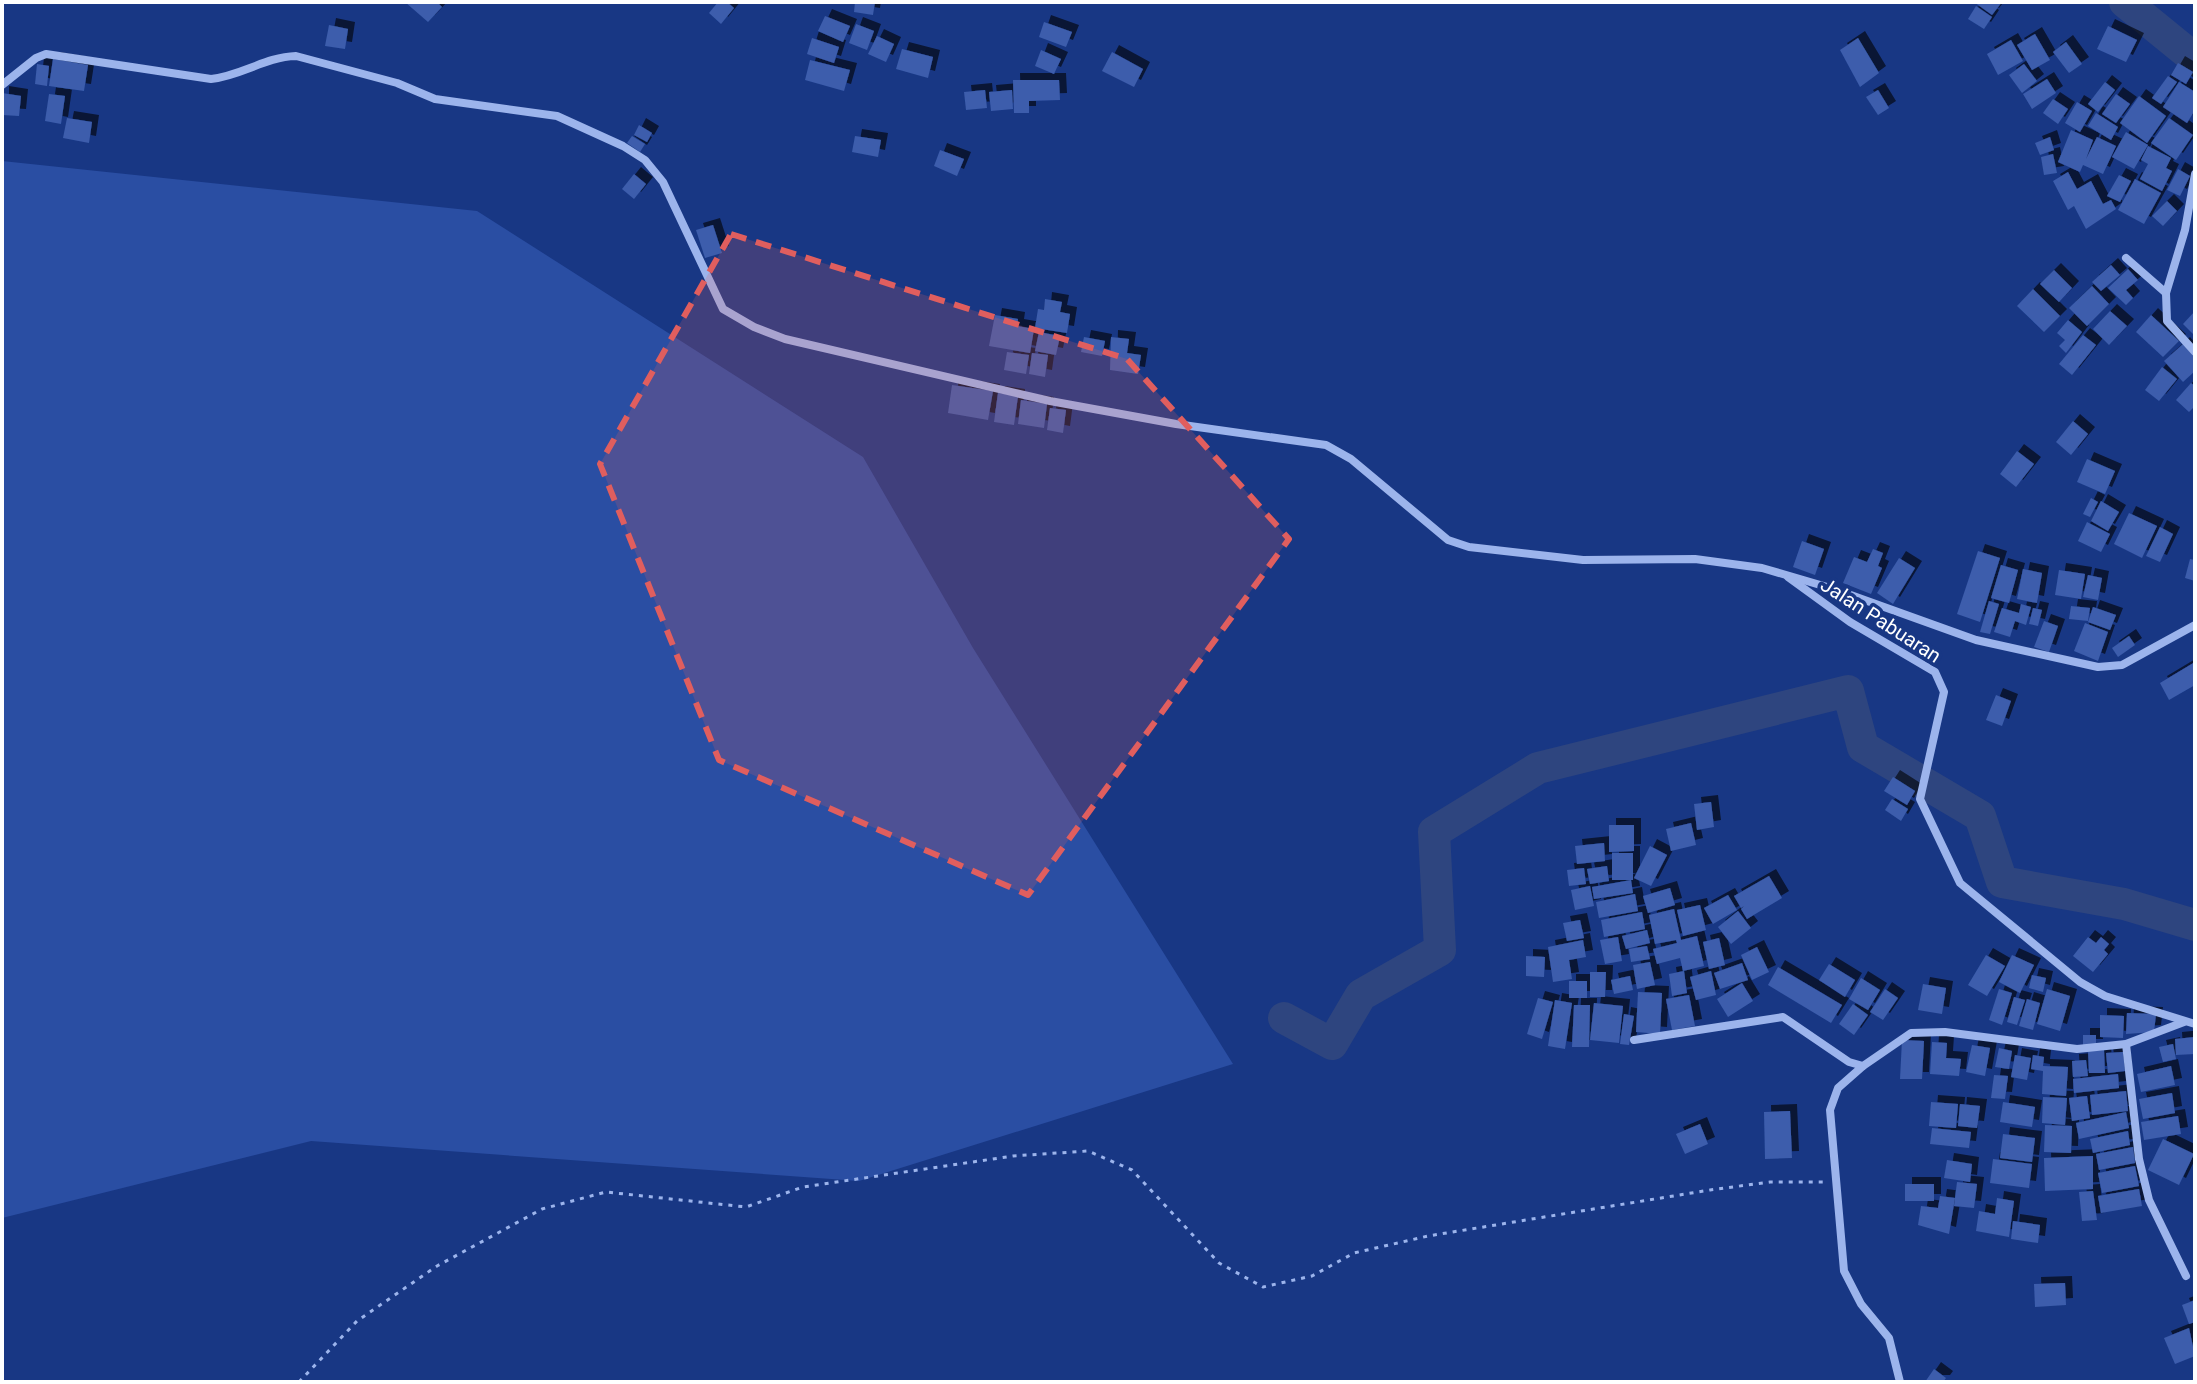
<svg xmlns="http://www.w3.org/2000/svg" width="2197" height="1384" viewBox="0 0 2197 1384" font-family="Roboto,sans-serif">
<defs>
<filter id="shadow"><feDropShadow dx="7" dy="-7" stdDeviation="0" flood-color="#0009"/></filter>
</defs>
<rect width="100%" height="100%" fill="#183784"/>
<polygon fill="#2a4ea3" points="2,161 477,211 863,457 973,648 1233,1064 859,1181 311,1141 2,1218"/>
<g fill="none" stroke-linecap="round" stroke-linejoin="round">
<g stroke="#2e457f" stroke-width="32">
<polyline points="2125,2 2195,59"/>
<polyline points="1284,1018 1332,1044 1361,995 1440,950 1434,832 1538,768 1848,691 1863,747 1980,816 2002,882 2124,904 2195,925"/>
</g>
</g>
<g fill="#3c5dac" filter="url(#shadow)">
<polygon points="405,2 437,2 442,7 428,22"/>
<polygon points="718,2 727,2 734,8 721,24 709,13"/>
<polygon points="855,2 875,2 873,15 854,12"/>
<polygon points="1974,2 2002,2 1992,15"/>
<polygon points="1976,6 1992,17 1984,29 1968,19"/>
<polygon points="825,16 850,26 843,42 818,31"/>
<polygon points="1044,22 1072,32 1066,47 1039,37"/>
<polygon points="856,24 874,31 867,50 849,43"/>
<polygon points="329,25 348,29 345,49 325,46"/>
<polygon points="2108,26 2137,40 2126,62 2097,49"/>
<polygon points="2035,34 2050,60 2032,70 2017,45"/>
<polygon points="877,36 894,44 886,62 868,54"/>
<polygon points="812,38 839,47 834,63 807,54"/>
<polygon points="1858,38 1879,73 1860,87 1840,50"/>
<polygon points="2011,40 2023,61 1998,75 1987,54"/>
<polygon points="2066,42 2082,64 2069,73 2053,52"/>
<polygon points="902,49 933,57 928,78 896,69"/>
<polygon points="1041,50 1061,59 1054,74 1035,66"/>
<polygon points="1112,52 1143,69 1134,87 1102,71"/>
<polygon points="53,59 88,65 84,91 49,86"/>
<polygon points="810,60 850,70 844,91 805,80"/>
<polygon points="2178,63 2193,72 2186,84 2171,75"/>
<polygon points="37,64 49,66 47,86 35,84"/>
<polygon points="2024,64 2037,81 2022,93 2009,75"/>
<polygon points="2168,76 2177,82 2161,104 2152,98"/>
<polygon points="2047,79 2056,93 2032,109 2023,94"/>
<polygon points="1013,80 1059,80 1060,100 1029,101 1029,113 1014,113"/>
<polygon points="2105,82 2115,90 2098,112 2088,104"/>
<polygon points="2179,82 2195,92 2195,110 2187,123 2163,107"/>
<polygon points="985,90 987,108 966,110 964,92"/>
<polygon points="1012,90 1013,109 991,111 989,92"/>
<polygon points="1878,90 1889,108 1878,115 1866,97"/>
<polygon points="2,93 21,96 19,116 2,115"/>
<polygon points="49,94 65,96 61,124 45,121"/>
<polygon points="2116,94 2130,104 2116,123 2102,114"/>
<polygon points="2139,96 2166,116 2147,143 2120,123"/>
<polygon points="2053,99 2068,109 2058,124 2043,113"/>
<polygon points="2077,102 2092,111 2080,132 2065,123"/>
<polygon points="2096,113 2118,127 2111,140 2088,126"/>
<polygon points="67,118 92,122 89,143 63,138"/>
<polygon points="2169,118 2193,135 2176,160 2151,143"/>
<polygon points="639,125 652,133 647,142 634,135"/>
<polygon points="2071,130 2093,140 2086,159 2097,137 2116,146 2103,174 2083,165 2080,172 2058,162"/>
<polygon points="2126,132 2148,145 2134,169 2112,157"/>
<polygon points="632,136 645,144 640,152 627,143"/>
<polygon points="855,136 881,140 878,157 852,152"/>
<polygon points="2050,137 2054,150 2040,155 2035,143"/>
<polygon points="2148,146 2171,158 2166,168 2172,171 2162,191 2140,179 2148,164 2141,160"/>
<polygon points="940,150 964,159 957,176 934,166"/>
<polygon points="2053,154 2057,173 2044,175 2041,157"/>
<polygon points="2178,169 2190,176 2180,196 2167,190"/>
<polygon points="2068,172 2077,189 2091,181 2103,204 2111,200 2116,209 2086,229 2074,206 2068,210 2053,181"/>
<polygon points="634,174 646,184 634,199 622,189"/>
<polygon points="2119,175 2131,181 2120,202 2107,196"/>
<polygon points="2135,179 2161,193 2144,224 2118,210"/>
<polygon points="2167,201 2177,211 2163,226 2152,216"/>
<polygon points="713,225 722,253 705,258 696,230"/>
<polygon points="2111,265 2120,275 2101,291 2092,282"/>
<polygon points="2128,269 2138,280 2126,290 2133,298 2126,305 2108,288"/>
<polygon points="2054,270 2072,288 2059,302 2040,284"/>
<polygon points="2092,286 2109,304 2087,326 2069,308"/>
<polygon points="2033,289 2060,316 2044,332 2017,306"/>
<polygon points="1045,299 1062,302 1060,312 1070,314 1067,333 1035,328 1038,309 1044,310"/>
<polygon points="2110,311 2127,326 2109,345 2093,329"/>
<polygon points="2195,311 2195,336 2183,324"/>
<polygon points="995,315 1018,319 1017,326 1034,329 1030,353 989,346"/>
<polygon points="2151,315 2179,341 2163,357 2136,332"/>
<polygon points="2068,320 2082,332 2066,353 2059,346 2065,340 2057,333"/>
<polygon points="1039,332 1060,336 1056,355 1035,351"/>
<polygon points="2083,335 2096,345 2072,375 2059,364"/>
<polygon points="1084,337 1105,341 1102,356 1081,352"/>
<polygon points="1111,337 1129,339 1127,353 1141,355 1138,374 1110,370"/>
<polygon points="2183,344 2195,358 2195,371 2183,382 2164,361"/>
<polygon points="1007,352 1029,355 1026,374 1004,370"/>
<polygon points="1032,353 1048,355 1045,377 1029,374"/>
<polygon points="2162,367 2177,379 2159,401 2145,390"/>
<polygon points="2191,383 2195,386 2195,406 2189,412 2176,400"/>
<polygon points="952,385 993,391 988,420 948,413"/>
<polygon points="998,393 1018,396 1014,425 994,422"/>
<polygon points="1021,400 1047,404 1044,428 1018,424"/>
<polygon points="1050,408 1066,410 1063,433 1047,430"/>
<polygon points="2073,421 2088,434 2071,455 2056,442"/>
<polygon points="2017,451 2034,464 2016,487 2000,474"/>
<polygon points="2087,459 2115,471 2105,494 2077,482"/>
<polygon points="2091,498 2098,502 2090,517 2083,514"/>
<polygon points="2101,501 2119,512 2108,531 2091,521"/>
<polygon points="2129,513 2157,526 2142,558 2114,544"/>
<polygon points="2087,522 2110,534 2101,552 2078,541"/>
<polygon points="2160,527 2173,534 2160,562 2146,556"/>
<polygon points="1802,541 1824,549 1815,575 1793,567"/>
<polygon points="1873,549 1883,553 1878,566 1882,568 1871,594 1843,583 1854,557 1867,562"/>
<polygon points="1978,551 2000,558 1980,622 1957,614"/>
<polygon points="1899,558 1915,568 1893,604 1877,593"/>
<polygon points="2190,559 2195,560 2195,581 2185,578"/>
<polygon points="2001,565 2018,570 2009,603 1991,598"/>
<polygon points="2023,569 2042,573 2037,603 2017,599"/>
<polygon points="2059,570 2085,574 2081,599 2055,595"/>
<polygon points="2088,575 2102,578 2098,600 2083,597"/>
<polygon points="1989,601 1999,604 1990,634 1980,632"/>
<polygon points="2021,604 2031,607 2026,625 2015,621 2010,637 1994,632 2002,608 2019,613"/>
<polygon points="2071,606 2090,608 2088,621 2069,619"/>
<polygon points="2093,607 2116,615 2110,630 2088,622"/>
<polygon points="2033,608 2042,610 2038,626 2029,624"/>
<polygon points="2044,621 2058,626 2049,652 2034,647"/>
<polygon points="2085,623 2108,632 2098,661 2074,651"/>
<polygon points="2129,636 2135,645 2118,657 2112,648"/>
<polygon points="2195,662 2195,685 2169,700 2160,683"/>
<polygon points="1996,695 2011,701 2002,726 1986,720"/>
<polygon points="1893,777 1915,791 1907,805 1884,791"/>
<polygon points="1892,799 1908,809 1901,821 1885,810"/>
<polygon points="1711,802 1714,827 1697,830 1694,804"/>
<polygon points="1691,823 1696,845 1671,851 1666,829"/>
<polygon points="1609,825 1634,825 1634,851 1609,852"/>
<polygon points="1604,843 1605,861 1577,864 1575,846"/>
<polygon points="1650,846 1667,855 1651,886 1634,878"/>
<rect x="1612" y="853" width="21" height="27"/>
<polygon points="1607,866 1609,881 1590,884 1587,869"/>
<polygon points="1584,868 1586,884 1569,886 1567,870"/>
<polygon points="1769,876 1782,898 1747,919 1741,909 1744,906 1741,908 1734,896"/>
<polygon points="1631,880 1633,893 1594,899 1592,887"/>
<polygon points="1590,886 1594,906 1575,910 1571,890"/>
<polygon points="1670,888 1675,905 1648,913 1643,896"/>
<polygon points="1635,894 1638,911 1599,918 1596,902"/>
<polygon points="1728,895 1737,910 1713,924 1704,908"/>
<polygon points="1700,905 1706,930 1683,936 1677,910"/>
<polygon points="1674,909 1681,940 1697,936 1704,966 1683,971 1680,958 1657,964 1653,949 1677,943 1676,940 1655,944 1649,915"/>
<polygon points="1738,911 1751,928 1731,944 1718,927"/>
<polygon points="1642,912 1645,929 1604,937 1601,920"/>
<polygon points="1580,920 1584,938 1567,941 1563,923"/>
<polygon points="1647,930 1650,943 1626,949 1622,936"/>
<polygon points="1618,937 1622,961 1605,964 1600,940"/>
<polygon points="2088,937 2096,943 2101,937 2109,944 2104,950 2108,954 2093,972 2073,956"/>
<polygon points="1719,938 1725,965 1709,969 1703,942"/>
<polygon points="1583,940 1586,957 1569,960 1572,979 1553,982 1548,947"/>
<polygon points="1647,946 1650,959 1631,962 1629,949"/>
<polygon points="1757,947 1769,972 1752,980 1741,955"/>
<polygon points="1986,955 2005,966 1987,996 1968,985"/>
<polygon points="2012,955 2034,965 2020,993 1999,982"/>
<polygon points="1526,956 1545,957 1544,977 1526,976"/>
<polygon points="1650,962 1655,985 1637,989 1633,965"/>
<polygon points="1742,963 1748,980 1720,989 1714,973"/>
<polygon points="1829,964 1855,980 1845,997 1819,980"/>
<polygon points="1778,967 1842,1005 1831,1023 1768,985"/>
<polygon points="1684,971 1687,993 1672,996 1669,974"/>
<polygon points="1711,971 1716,995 1696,1000 1690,977"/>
<polygon points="1590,972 1606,972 1605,997 1590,997"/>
<polygon points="2032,975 2046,978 2043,992 2029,988"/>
<polygon points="1630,976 1633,990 1614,994 1611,980"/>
<polygon points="1861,978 1880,990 1868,1010 1849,999"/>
<rect x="1569" y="981" width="18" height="17"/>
<polygon points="1742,983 1753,1001 1728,1017 1717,999"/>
<polygon points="1923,984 1946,988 1942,1014 1918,1010"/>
<polygon points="1885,989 1898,998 1883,1020 1870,1012"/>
<polygon points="1999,989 2012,993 2002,1025 1989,1020"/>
<polygon points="2047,989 2070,996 2060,1031 2037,1024"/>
<polygon points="1638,992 1662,993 1660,1034 1636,1032"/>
<polygon points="1689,995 1695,1026 1672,1030 1666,999"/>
<polygon points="2014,997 2025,1000 2017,1025 2007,1022"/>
<polygon points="1538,998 1553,1002 1542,1039 1527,1034"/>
<polygon points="2027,999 2040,1003 2033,1030 2019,1026"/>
<polygon points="1555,1000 1572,1003 1565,1049 1548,1046"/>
<polygon points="1594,1003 1623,1006 1619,1043 1590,1040"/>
<polygon points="1853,1004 1868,1015 1854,1035 1839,1024"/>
<polygon points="1574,1005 1590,1005 1589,1047 1572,1047"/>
<polygon points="2127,1013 2156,1014 2154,1032 2126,1034"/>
<polygon points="1624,1014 1634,1016 1629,1045 1620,1044"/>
<polygon points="2100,1015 2124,1016 2123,1038 2100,1037"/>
<rect x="2083" y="1035" width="13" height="11"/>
<polygon points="2195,1037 2195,1054 2176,1055 2175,1039"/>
<polygon points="1902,1040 1924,1041 1922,1079 1900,1079"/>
<polygon points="1932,1042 1947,1043 1946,1058 1961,1059 1959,1076 1930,1074"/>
<polygon points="2173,1044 2176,1059 2163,1062 2159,1047"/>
<polygon points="1972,1045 1990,1048 1985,1076 1966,1072"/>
<polygon points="1999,1048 2012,1051 2009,1069 1995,1067"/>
<polygon points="2104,1050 2105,1073 2089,1073 2088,1051"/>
<polygon points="2123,1052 2125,1071 2108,1073 2106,1053"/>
<polygon points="2015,1055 2031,1058 2027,1080 2011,1077"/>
<polygon points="2033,1055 2044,1057 2043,1066 2068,1067 2066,1096 2042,1094 2043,1071 2031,1069"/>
<polygon points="2086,1060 2088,1076 2073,1077 2072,1061"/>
<polygon points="2171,1066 2175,1085 2141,1092 2137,1074"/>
<polygon points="2118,1074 2119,1088 2074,1093 2073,1079"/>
<polygon points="1994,1075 2008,1076 2005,1099 1991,1098"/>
<polygon points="2126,1091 2128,1111 2092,1115 2090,1095"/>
<polygon points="2172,1093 2175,1113 2143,1119 2139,1099"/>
<polygon points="2087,1096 2090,1118 2072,1121 2069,1098"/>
<polygon points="2043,1097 2067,1098 2065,1125 2042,1123"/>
<polygon points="1931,1102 1958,1104 1956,1128 1929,1126"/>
<polygon points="2003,1102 2035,1107 2032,1127 2000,1122"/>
<polygon points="1960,1104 1980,1106 1977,1128 1958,1126"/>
<polygon points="1790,1111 1792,1158 1765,1159 1764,1112"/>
<polygon points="2126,1112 2129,1128 2079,1139 2076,1123"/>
<polygon points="2178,1116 2181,1134 2144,1140 2141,1122"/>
<polygon points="1700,1124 1708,1144 1685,1154 1676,1134"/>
<polygon points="2045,1125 2072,1126 2071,1153 2044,1152"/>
<polygon points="1932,1128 1971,1132 1969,1148 1930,1144"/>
<polygon points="2128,1131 2130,1145 2093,1153 2090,1139"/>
<polygon points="2003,1134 2035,1138 2032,1162 2000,1158"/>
<polygon points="2163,1139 2194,1154 2179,1185 2148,1170"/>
<polygon points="2133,1147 2135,1163 2099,1170 2096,1154"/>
<polygon points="2093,1156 2093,1189 2045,1191 2044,1158"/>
<polygon points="1993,1159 2032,1164 2029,1188 1990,1183"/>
<polygon points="1947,1160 1972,1164 1970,1182 1944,1178"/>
<polygon points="2135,1166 2139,1186 2102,1193 2098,1173"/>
<polygon points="1957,1182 1977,1184 1974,1208 1954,1206"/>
<rect x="1905" y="1184" width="29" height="17"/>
<polygon points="2139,1189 2142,1206 2101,1213 2098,1196"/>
<polygon points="2093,1191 2097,1220 2082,1221 2079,1192"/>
<polygon points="1940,1196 1955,1198 1949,1234 1918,1225 1921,1206 1938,1208"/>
<polygon points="1997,1198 2014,1201 2009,1237 1976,1231 1979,1211 1995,1214"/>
<polygon points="2013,1221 2040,1225 2038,1243 2011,1239"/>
<polygon points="2065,1283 2066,1305 2035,1307 2034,1284"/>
<polygon points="2195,1300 2195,1322 2189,1324 2182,1305"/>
<polygon points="2189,1328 2195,1356 2175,1364 2164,1338"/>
<polygon points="1934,1369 1946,1378 1943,1382 1925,1382"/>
</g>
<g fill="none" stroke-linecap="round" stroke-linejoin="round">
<polyline stroke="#9cb4ec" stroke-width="3" stroke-dasharray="4 6" stroke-linecap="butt" points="299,1382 357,1321 437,1266 542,1209 606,1192 746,1207 803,1187 1013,1156 1088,1151 1132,1170 1219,1263 1263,1287 1312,1276 1354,1253 1428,1236 1710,1190 1770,1182 1825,1182"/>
<g stroke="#9cb4ec" stroke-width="8">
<path d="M 2,85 L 36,58 L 46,54 L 211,79 C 241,76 265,57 296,56 L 397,83 L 435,99 L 557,116 L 623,146 L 645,160 L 663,182 L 723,309 L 754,327 L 785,339 L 1050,401 L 1176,424 L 1326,445 L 1351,459 L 1448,540 L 1469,547 L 1583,560 L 1695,559 L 1762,568 L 1834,589 L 1976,640 L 2098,667 L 2122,665 L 2195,625"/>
<polyline points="2126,258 2166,293 2167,321 2195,352"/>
<polyline points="2166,293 2185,230 2195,174"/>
<polyline points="1788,577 1850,622 1935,672 1944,692 1920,799 1960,883 2080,982 2105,996 2195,1024"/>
<polyline points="1634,1040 1783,1017 1849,1062 1863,1066 1911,1033 1945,1032 2077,1049 2126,1044 2184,1022"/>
<polyline points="2126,1044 2139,1159 2149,1200 2186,1276"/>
<polyline points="1863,1066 1838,1088 1830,1110 1844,1271 1861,1304 1889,1338 1900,1382"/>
</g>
</g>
<path fill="#e05e5e" fill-opacity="0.2" stroke="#e05e5e" stroke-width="6" stroke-dasharray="16 10" stroke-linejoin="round" d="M 731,234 L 1127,359 L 1289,539 L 1028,895 L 719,760 L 600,464 Z"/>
<g text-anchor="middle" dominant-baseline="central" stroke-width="7" stroke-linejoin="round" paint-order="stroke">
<g font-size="20" fill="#fff" stroke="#183784">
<text transform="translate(1881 620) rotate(33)">Jalan Pabuaran</text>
</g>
</g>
<rect width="2197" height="1384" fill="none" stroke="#ffffff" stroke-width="8"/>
</svg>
